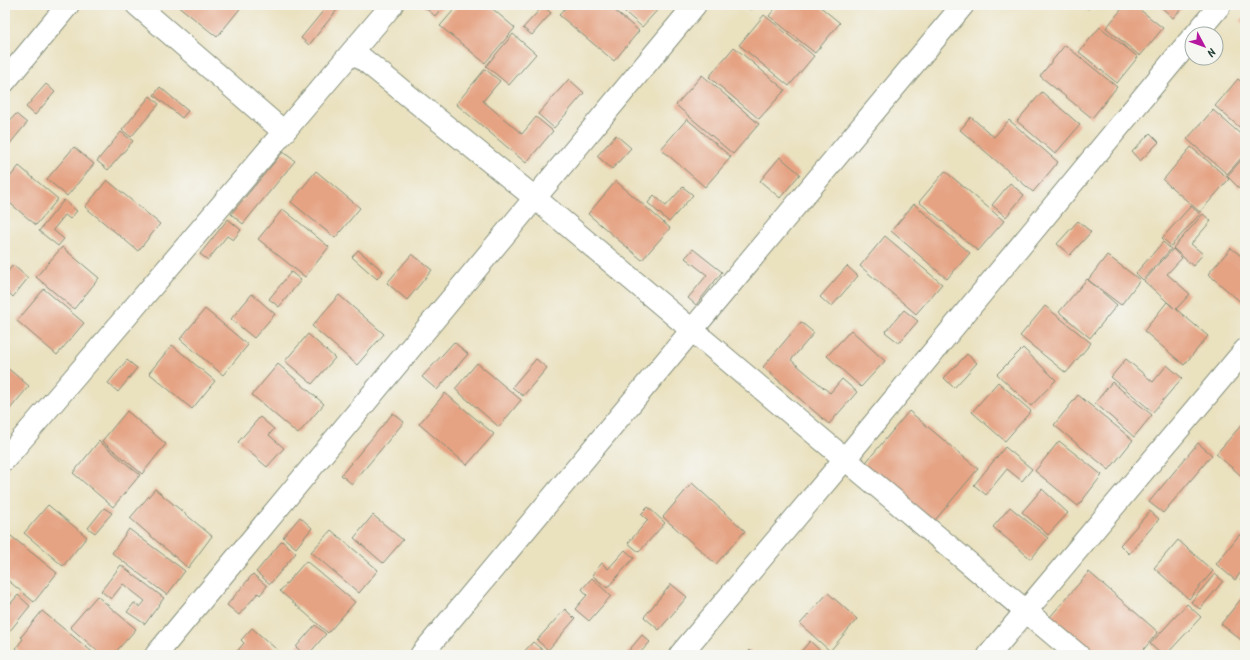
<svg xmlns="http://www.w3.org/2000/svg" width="1250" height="660" viewBox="0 0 1250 660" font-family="Kalam,sans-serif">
<rect width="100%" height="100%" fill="#f6f6f2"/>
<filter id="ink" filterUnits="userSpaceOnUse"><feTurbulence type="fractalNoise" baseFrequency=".025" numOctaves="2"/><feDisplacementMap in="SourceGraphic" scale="8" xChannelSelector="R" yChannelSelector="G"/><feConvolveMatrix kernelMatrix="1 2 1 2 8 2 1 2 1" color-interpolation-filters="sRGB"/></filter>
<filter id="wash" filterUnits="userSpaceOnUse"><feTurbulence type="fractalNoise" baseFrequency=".012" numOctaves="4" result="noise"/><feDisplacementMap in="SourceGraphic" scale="16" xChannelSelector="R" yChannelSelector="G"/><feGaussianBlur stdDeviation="0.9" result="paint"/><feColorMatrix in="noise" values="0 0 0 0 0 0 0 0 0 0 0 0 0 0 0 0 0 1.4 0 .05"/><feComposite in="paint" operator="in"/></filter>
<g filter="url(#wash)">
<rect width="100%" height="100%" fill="#eae1bf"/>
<g id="blocks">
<g fill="#e5a383">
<polygon points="177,5 243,5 217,37"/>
<polygon points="317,5 341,5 309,45 301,38 324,10"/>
<polygon points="422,5 444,5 435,16"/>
<polygon points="458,5 488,5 515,28 485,63 440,26"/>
<polygon points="568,5 608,5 639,31 614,61 559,15"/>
<polygon points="617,5 662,5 642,27"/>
<polygon points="744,5 755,5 751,10"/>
<polygon points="778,5 818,5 840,23 815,53 769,16"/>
<polygon points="1083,5 1092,5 1088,9"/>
<polygon points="1125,5 1134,5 1163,28 1140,56 1106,28"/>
<polygon points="1159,5 1185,5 1173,18"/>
<polygon points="543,6 551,13 532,35 523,28"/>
<polygon points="764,15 814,56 789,86 739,45"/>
<polygon points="1245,15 1245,25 1240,21"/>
<polygon points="1100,27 1138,57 1117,83 1079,52"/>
<polygon points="513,34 536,54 509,85 486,66"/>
<polygon points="1065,45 1117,87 1092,118 1040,76"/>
<polygon points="734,47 785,90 759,119 709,77"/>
<polygon points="485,69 500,81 483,101 522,134 536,117 553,131 526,163 456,104"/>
<polygon points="702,75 759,124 733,154 676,105"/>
<polygon points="569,79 584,93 554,128 538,114"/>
<polygon points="1238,79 1245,85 1245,132 1215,106"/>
<polygon points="46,84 55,92 35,115 26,107"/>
<polygon points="160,87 188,111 182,118 154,95"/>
<polygon points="1042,92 1080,125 1055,154 1017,121"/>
<polygon points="150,96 159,104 131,137 122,130"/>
<polygon points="1213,110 1245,138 1245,154 1227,174 1187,139"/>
<polygon points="16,114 27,123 7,147 5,145 5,126"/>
<polygon points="971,117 994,137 1009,120 1058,162 1033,192 960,130"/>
<polygon points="687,119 731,157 705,187 661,149"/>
<polygon points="121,132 133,141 108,170 97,161"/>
<polygon points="1150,133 1159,142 1140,161 1132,152"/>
<polygon points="616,135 631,148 612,169 597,156"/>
<polygon points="74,147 94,164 67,196 47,179"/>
<polygon points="1191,147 1229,179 1200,212 1163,180"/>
<polygon points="283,152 295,161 243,224 231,214"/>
<polygon points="1245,156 1245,181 1239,188 1227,176"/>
<polygon points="780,157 800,174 780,198 760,181"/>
<polygon points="19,166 58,199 36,225 5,199 5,183"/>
<polygon points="316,171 360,208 335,238 291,202"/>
<polygon points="945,171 1004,221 978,251 919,202"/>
<polygon points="107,180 160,224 138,251 85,207"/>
<polygon points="616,181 670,228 642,260 588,214"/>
<polygon points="1010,183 1024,195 1006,217 992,205"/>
<polygon points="683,187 693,195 669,222 648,203 654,195 666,206"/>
<polygon points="64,200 77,211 70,219 65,215 53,230 64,239 58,246 39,231"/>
<polygon points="914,204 970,253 947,279 891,231"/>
<polygon points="1191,206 1200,214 1171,246 1162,238"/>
<polygon points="283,209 329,247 305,277 258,239"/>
<polygon points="1203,214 1211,221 1191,244 1203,254 1193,266 1173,248"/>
<polygon points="228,219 241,230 233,240 227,236 208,260 200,254"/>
<polygon points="1078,221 1091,232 1070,255 1057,244"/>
<polygon points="885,236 942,284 916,314 860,266"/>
<polygon points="1163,242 1171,249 1143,280 1136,273"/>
<polygon points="62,247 99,278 74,309 36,277"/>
<polygon points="1231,248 1245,259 1245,300 1242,303 1208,274"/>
<polygon points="693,249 722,272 696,305 688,298 707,275 685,258"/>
<polygon points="1173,249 1182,258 1167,274 1190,294 1176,309 1208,336 1184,365 1144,331 1167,302 1174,308 1144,281"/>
<polygon points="358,250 383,271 377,279 352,257"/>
<polygon points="412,254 432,270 407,300 387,283"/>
<polygon points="1107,255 1140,280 1121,305 1088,280"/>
<polygon points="13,265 28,278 13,297 9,293 5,297 5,275"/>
<polygon points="847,266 858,276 831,307 820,297"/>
<polygon points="291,272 301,280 279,307 269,299"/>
<polygon points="1087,279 1117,305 1090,338 1059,312"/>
<polygon points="44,289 84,323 57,355 17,321"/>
<polygon points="252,294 275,314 254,338 231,319"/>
<polygon points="339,295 384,334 357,365 312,326"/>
<polygon points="1045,306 1091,343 1066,373 1020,336"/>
<polygon points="205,309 248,345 223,375 180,339"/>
<polygon points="904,310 918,321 899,343 885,332"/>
<polygon points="801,322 814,333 791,360 830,393 842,379 857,392 829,424 763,367"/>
<polygon points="851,330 885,361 861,387 827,356"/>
<polygon points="308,334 335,358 312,384 285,361"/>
<polygon points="454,342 468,354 437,390 422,377"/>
<polygon points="172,345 215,381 192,409 149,373"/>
<polygon points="1023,348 1056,380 1031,406 997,374"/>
<polygon points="967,354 977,363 954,388 944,378"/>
<polygon points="536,359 547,368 523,396 512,387"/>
<polygon points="1126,359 1153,382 1167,365 1182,378 1153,412 1111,377"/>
<polygon points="127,360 137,368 118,392 108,383"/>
<polygon points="477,363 521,400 499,427 455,389"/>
<polygon points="278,364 324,404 298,434 252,395"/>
<polygon points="5,366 29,386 5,415"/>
<polygon points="998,382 1031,411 1005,441 972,412"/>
<polygon points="1112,382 1152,415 1134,437 1095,403"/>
<polygon points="445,393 494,434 467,465 419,424"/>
<polygon points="1078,395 1133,440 1109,470 1054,425"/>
<polygon points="127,411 166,444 142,474 102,441"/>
<polygon points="909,411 978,469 931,525 862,467"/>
<polygon points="393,413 404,422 352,484 341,475"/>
<polygon points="260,417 274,429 269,435 284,448 267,467 238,442"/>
<polygon points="1245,421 1245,479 1216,454"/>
<polygon points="99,441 140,475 113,507 73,473"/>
<polygon points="1059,441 1102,475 1078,506 1035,471"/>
<polygon points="1198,443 1212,455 1163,513 1149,502"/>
<polygon points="1005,447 1032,469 1022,481 1007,469 986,495 974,485"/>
<polygon points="692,483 745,531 716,564 663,517"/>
<polygon points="155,489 212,536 188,568 130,518"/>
<polygon points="1042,489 1068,513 1048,535 1022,512"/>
<polygon points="48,505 87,537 63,566 24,533"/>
<polygon points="648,507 665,523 639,552 628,543 648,520 641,514"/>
<polygon points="1010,507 1048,538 1031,559 993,527"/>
<polygon points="104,508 112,513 95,533 88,528"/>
<polygon points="1150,511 1159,519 1129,554 1120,545"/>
<polygon points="373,515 403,540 383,563 354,538"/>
<polygon points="300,517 312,528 296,548 283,537"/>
<polygon points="129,529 185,571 167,595 112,553"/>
<polygon points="331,530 378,570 359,593 311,552"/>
<polygon points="1240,534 1245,539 1245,567 1235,580 1216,564"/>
<polygon points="11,536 57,573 34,602 5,578 5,544"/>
<polygon points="1178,540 1213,571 1189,599 1154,568"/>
<polygon points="282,541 296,553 270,584 256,572"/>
<polygon points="625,550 634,558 607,588 592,575 602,563 608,569"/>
<polygon points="306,561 355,602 328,633 280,591"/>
<polygon points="121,565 164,598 145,624 127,612 134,603 140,607 145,601 123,584 111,599 101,591"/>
<polygon points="1089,572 1158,632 1139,655 1092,655 1049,618"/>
<polygon points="253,574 267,586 260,595 258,593 239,615 227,605"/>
<polygon points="1215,574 1223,581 1200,609 1191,602"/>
<polygon points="1245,574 1245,583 1240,579"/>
<polygon points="592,578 611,596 589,621 575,609 587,595 582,589"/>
<polygon points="671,584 687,597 659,630 644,617"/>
<polygon points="5,592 10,596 5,602"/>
<polygon points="828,593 857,619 830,651 800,624"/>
<polygon points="1245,594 1245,643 1221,624"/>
<polygon points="18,595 30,606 5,637 5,610"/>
<polygon points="97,596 136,629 113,655 102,655 70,627"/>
<polygon points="1187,604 1201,617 1166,655 1162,655 1150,644"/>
<polygon points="565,609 575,619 548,650 537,640"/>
<polygon points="42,611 96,655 24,655 16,648 23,639 21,637"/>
<polygon points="315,625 326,634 308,655 305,655 296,647"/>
<polygon points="252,628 283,655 234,655 244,643 241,640"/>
<polygon points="642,635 650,642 638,655 625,655"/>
<polygon points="810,641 825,655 798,655"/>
<polygon points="533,642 546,653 545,655 521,655"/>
<polygon points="750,650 755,655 745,655"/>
</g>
</g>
</g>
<g filter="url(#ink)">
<use href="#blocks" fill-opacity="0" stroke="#848f7a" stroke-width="1"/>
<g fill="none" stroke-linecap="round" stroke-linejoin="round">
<defs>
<g id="street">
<polyline points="137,5 284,132"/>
<polyline points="1196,34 1220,5"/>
<polyline points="353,51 535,198 1078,655"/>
<polyline points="5,81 68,5"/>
<polyline points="5,459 392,5"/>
<polyline points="156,655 695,5"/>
<polyline points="421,655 963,5"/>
<polyline points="680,655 844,460 1192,38"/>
<polyline points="989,655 1245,350"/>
</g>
</defs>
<use href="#street" stroke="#848f7a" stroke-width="24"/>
<use href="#street" stroke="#fff" stroke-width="22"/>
</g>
</g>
<rect width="1250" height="660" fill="none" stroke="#f6f6f2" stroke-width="20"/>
<g transform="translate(1204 46) rotate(131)"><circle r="19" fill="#f6f6f2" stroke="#a0aca6"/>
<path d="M0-3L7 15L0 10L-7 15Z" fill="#b5179e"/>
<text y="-6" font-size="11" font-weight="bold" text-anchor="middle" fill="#1f3d34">N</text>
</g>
</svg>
